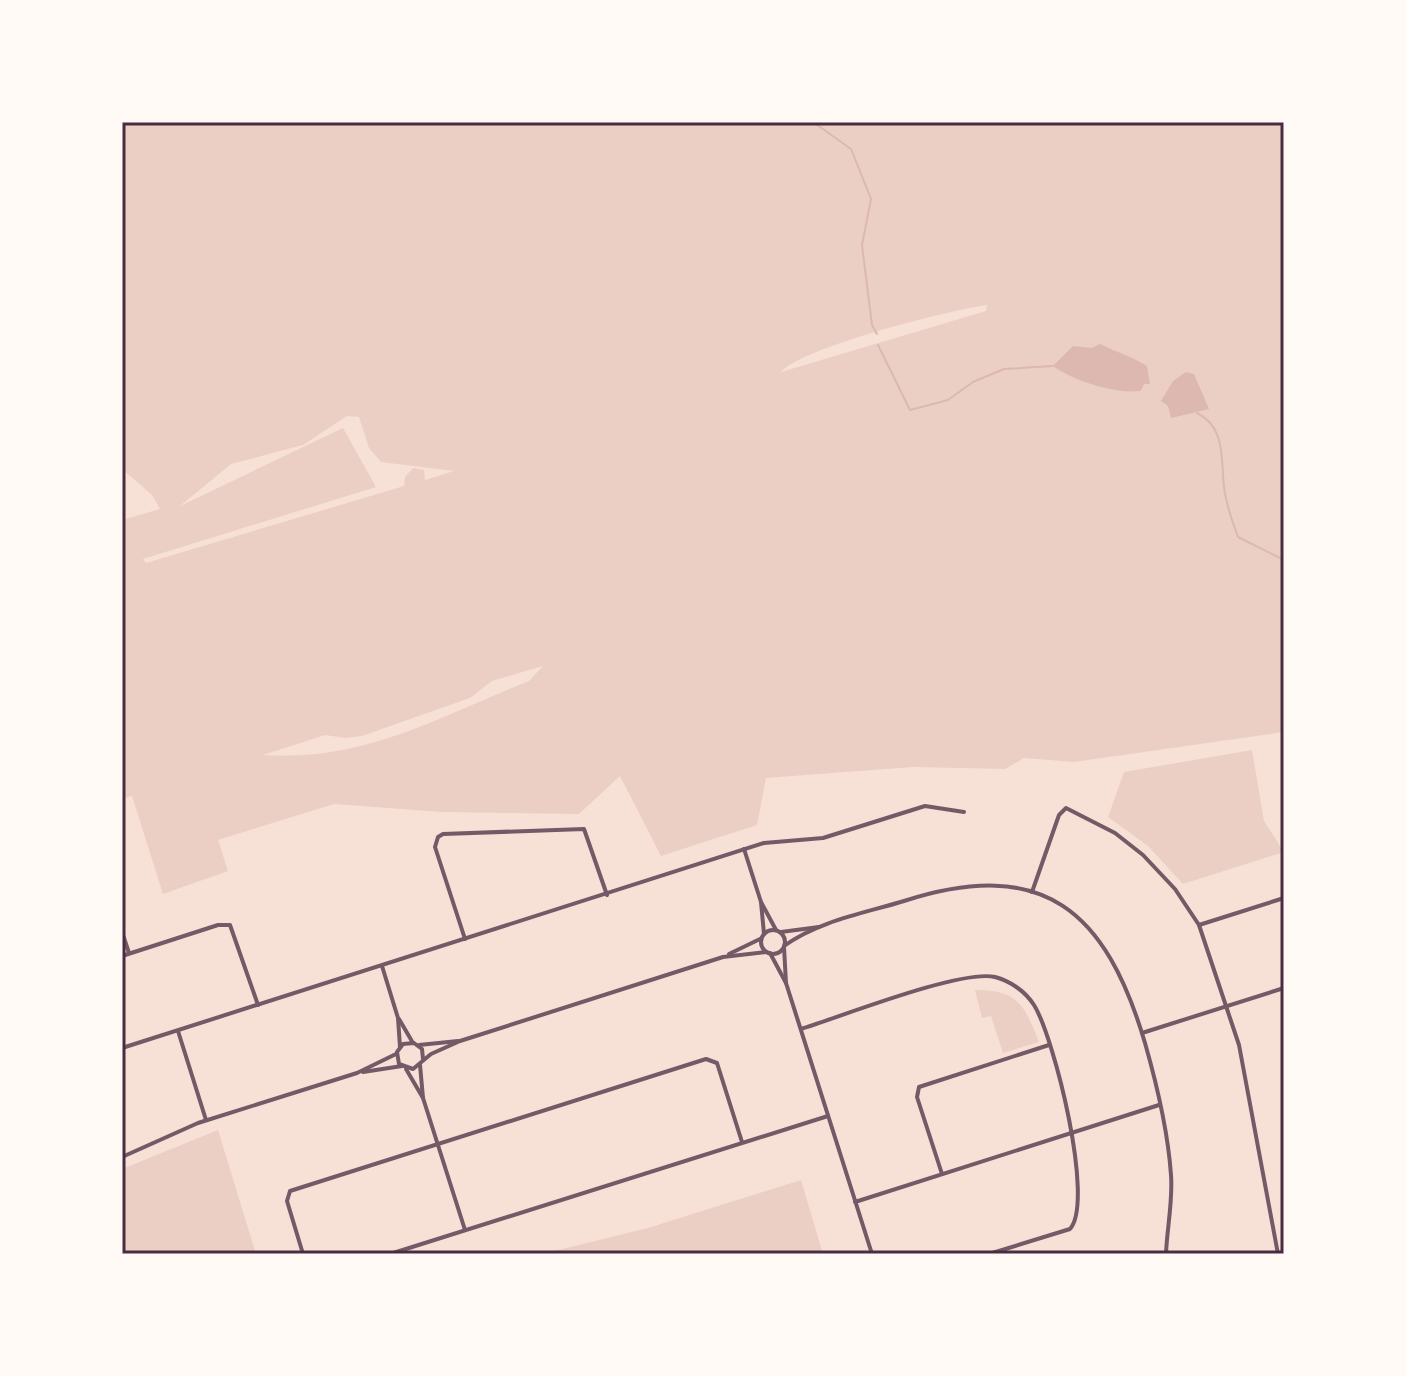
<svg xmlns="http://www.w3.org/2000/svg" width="1406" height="1376" viewBox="0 0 1406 1376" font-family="Karla,sans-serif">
<rect width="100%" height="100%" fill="#f7e1d7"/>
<g fill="#ebcfc5" fill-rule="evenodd">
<path d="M 122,122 L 1284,122 L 1284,732 L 1074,762 L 1024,758 L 1005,769 L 913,767 L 766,778 L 757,825 L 661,856 L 620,776 L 579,814 L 442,812 L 334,804 L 218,840 L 228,871 L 163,894 L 132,796 L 122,799 L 122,520 L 160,509 L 152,495 L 122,469 ZM 987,305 L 986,311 L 781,372 C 803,347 950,310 987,305 ZM 347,416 L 359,417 L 369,448 L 381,462 L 454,471 L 425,480 L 424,470 L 413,468 L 405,477 L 404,486 L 146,563 L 143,559 L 376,487 L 343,428 L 180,506 L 231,464 L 303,445 ZM 543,666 L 529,681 C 438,717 364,762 263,755 L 325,735 L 345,738 L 362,736 L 470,698 L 492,681 Z"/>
<polygon points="1252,750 1264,821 1284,852 1183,884 1148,846 1108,817 1124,772"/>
<path d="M 975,990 C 1018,990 1024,1004 1039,1042 L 1003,1053 L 991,1016 L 982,1018 Z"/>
<polygon points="218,1130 256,1254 122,1254 122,1169"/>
<polygon points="801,1180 823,1254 542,1254 648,1228"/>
</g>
<g fill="#dcb8b0">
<path d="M 1100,344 C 1116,352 1131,356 1147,366 L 1150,384 L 1144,384 L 1141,391 C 1114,394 1074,381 1053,366 L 1073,346 L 1092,348 Z"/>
<polygon points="1186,372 1194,374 1209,409 1171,418 1168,406 1161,401 1173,381"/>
</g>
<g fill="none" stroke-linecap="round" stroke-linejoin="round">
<g stroke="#dcb8b0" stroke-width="2">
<polyline points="813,122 851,149 871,199 862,245 872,325 877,334"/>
<polyline points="878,345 910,410 948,400 973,382 1004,369 1053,366"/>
<path d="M 1197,413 C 1226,427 1221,460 1224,487 C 1226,504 1232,521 1238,537 L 1284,560"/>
</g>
<g stroke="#755966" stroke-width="4">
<polyline points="744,849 761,902 764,934"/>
<polyline points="1032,892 1059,815 1066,808 1115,833 1143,855 1175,889 1199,925 1239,1045 1278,1254"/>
<polyline points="761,902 776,930"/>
<polyline points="1199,925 1284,898"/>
<polyline points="122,932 129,953"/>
<polyline points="465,939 435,847 438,837 443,834 584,829 607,895"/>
<polyline points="784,947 786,983"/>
<polyline points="770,953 786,983 872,1254"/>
<polyline points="122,956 218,925 230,925 258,1005"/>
<polyline points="382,966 398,1018 400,1047"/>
<polyline points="399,1019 413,1043"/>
<path d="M 801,1029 C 840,1017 961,969 995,977 C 1010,981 1025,991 1034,1005 C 1054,1037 1095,1201 1070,1229 L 989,1254"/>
<polyline points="178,1031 206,1120"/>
<polyline points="1142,1033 1284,988"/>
<polyline points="122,1048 764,843 823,838 925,806 964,812"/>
<polyline points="420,1065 423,1098"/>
<polyline points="406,1069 423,1098 465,1230"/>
<polyline points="942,1174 917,1097 919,1087 1049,1045"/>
<polyline points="855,1202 1159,1105"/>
<polyline points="303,1254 287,1201 290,1191 706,1059 717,1063 742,1142"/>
<polyline points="390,1254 828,1116"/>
</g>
<g stroke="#755966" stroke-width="4">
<circle cx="773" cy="942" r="12"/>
<polyline points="781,932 819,927"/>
<path d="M 784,946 C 818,921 865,913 904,901 C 1044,856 1106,911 1145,1043 C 1157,1085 1168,1132 1171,1175 C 1173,1201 1167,1228 1166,1254"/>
<polyline points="729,954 760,939"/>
<polyline points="419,1045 458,1041"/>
<polyline points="423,1059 422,1049 414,1043 403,1044 397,1052 399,1064 413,1069 431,1054 460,1041 723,957 767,952"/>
<polyline points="363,1072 402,1066"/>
<polyline points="122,1157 198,1123 357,1073 396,1054"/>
</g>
</g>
<rect width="1406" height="1376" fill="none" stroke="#fffaf5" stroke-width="248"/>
<rect x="124" y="124" width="1158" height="1128" fill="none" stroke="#4a2c40" stroke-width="3"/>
</svg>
